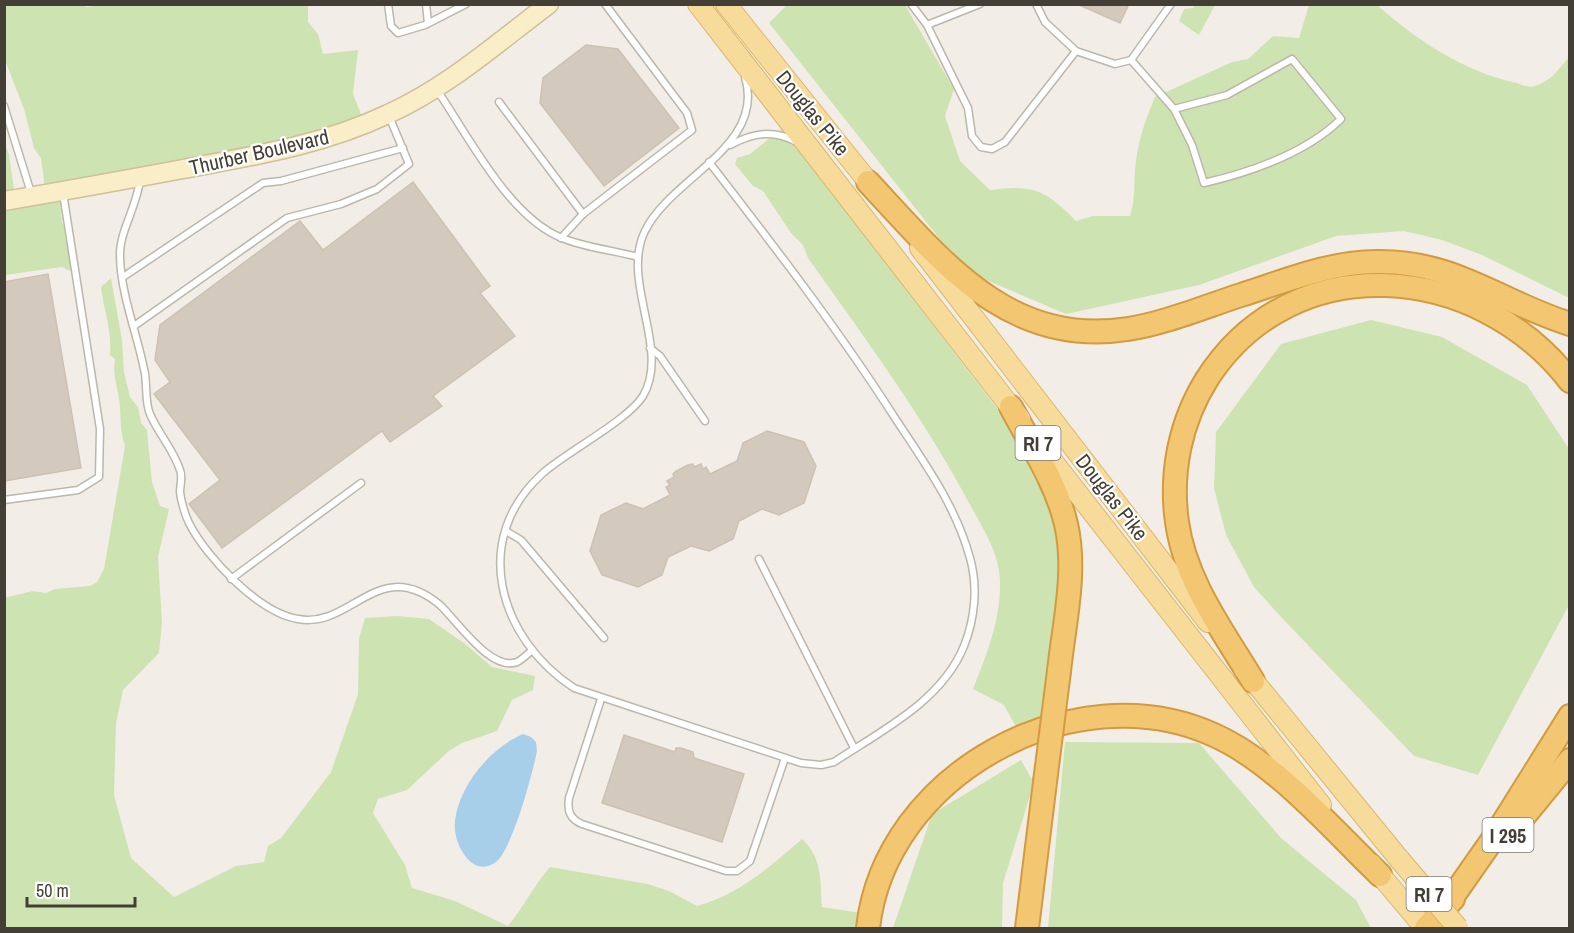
<svg xmlns="http://www.w3.org/2000/svg" width="1574" height="933" viewBox="0 0 1574 933" font-family="'Archivo Narrow',sans-serif">
<rect width="100%" height="100%" fill="#f2eee7"/>
<g fill="#cee3b2">
<polygon points="82,4 86,7 113,4 308,5 308,22 318,34 323,54 358,50 353,94 364,122 59,192 62,222 75,258 70,271 62,267 5,275 4,141 9,155 15,196 45,189 41,158 34,148 24,109 5,60 5,5"/>
<path d="M 787,5 L 905,5 L 954,89 L 945,116 L 960,161 L 990,190 C 1033,184 1046,190 1076,221 L 1093,216 L 1130,216 C 1135,200 1134,187 1135,170 C 1137,144 1145,120 1155,97 L 1232,62 L 1248,59 L 1273,36 L 1299,38 L 1309,5 L 1377,5 C 1417,40 1464,72 1517,83 C 1522,85 1529,88 1535,86 C 1550,82 1560,68 1569,57 L 1569,298 L 1482,255 L 1442,240 L 1404,231 L 1336,236 L 1199,285 L 1066,314 L 979,277 L 942,242 L 769,23 Z"/>
<polygon points="1196,5 1215,5 1199,35 1179,21 1184,9 1193,8"/>
<path d="M 782,128 L 1029,450 L 1068,554 L 1050,729 L 1022,738 L 1004,705 L 973,689 C 987,654 1001,619 1000,580 C 999,552 981,525 968,501 C 922,415 864,337 808,258 L 803,245 L 791,233 L 763,191 L 753,186 L 735,164 L 737,158 L 750,154 Z"/>
<path d="M 111,278 L 122,340 L 124,372 L 130,397 L 138,407 L 141,423 L 147,430 L 152,482 L 160,506 L 169,509 L 158,557 L 162,623 L 159,653 L 123,690 L 116,723 L 114,795 L 131,858 L 174,897 L 236,866 L 264,862 L 268,846 L 281,838 L 331,772 L 358,694 L 359,638 L 365,618 L 397,616 L 429,619 L 464,643 L 492,667 L 535,676 L 533,690 L 512,700 L 497,731 L 462,743 L 449,751 L 407,790 L 378,799 L 373,813 L 405,865 L 412,888 L 455,901 L 508,926 C 524,906 533,887 550,867 L 648,884 L 669,891 L 697,906 C 738,895 770,867 802,839 C 823,858 820,881 822,907 L 868,914 L 865,928 L 5,928 L 4,598 L 33,591 L 46,593 L 55,589 L 90,586 L 97,582 L 104,569 L 125,446 C 120,432 121,422 120,408 C 119,390 112,377 115,359 L 110,355 C 112,329 104,312 101,287 Z"/>
<polygon points="1371,320 1442,337 1527,385 1569,449 1569,605 1478,775 1414,756 1281,617 1254,587 1226,535 1214,488 1216,432 1281,344"/>
<polygon points="1065,742 1199,743 1281,838 1356,900 1371,928 1048,928"/>
<polygon points="1021,760 1034,783 1003,883 1002,928 893,928 932,814"/>
</g>
<path fill="#a7cfea" d="M 523,734 L 531,737 L 536,742 L 537,751 C 533,772 512,850 496,862 C 472,880 452,842 455,821 C 459,786 490,748 523,734 Z"/>
<g fill="#d3cabd" stroke="#cdc2b1" stroke-width="1.5">
<polygon points="1077,4 1129,4 1120,23"/>
<polygon points="586,45 618,49 679,128 604,186 540,103 543,78"/>
<polygon points="413,182 490,286 480,293 515,336 433,396 442,406 390,442 382,431 222,548 189,504 220,480 154,394 170,382 155,360 160,325 300,221 323,250"/>
<polygon points="48,274 81,468 4,481 4,282"/>
<polygon points="767,431 804,442 816,466 804,503 779,515 762,509 739,521 733,539 709,551 691,546 668,557 662,575 638,587 602,575 590,551 601,515 626,503 643,509 670,495 666,487 670,485 667,481 674,477 673,474 676,471 688,465 693,464 694,467 701,464 703,469 706,467 710,474 737,461 743,443"/>
<polygon points="624,735 675,752 676,748 681,748 693,752 694,758 744,774 722,842 602,803"/>
</g>
<g fill="none" stroke-linecap="round" stroke-linejoin="round">
<defs>
<g id="lane">
<polyline points="388,4 391,26 398,33 425,25 466,4"/>
<polyline points="426,4 428,23"/>
<polyline points="911,4 927,25 968,108 972,136 981,147 992,149 1005,142 1076,51 1115,64 1131,60 1171,4"/>
<polyline points="1036,4 1045,22 1076,51"/>
<polyline points="927,25 980,4"/>
<path d="M 1131,60 L 1174,109 L 1227,95 L 1292,59 L 1341,119 C 1306,153 1251,172 1204,183 L 1192,145 L 1174,109"/>
<path d="M 437,90 C 469,137 509,217 562,238 C 586,248 613,250 638,257"/>
<polyline points="499,102 583,214"/>
<polyline points="4,106 32,196"/>
<path d="M 730,145 C 753,133 773,129 797,142"/>
<path d="M 709,162 C 774,246 838,329 895,418 C 924,462 956,506 970,558 C 978,586 975,619 964,646 C 942,701 881,731 834,762 L 821,765 L 801,763 L 574,688 C 499,639 469,539 543,473 C 568,451 627,421 643,396 C 671,349 620,281 645,231 C 671,177 766,147 745,77"/>
<path d="M 140,180 C 137,206 120,231 120,254 C 120,294 138,335 145,374 C 147,386 145,403 150,414 C 158,433 173,449 180,470 C 183,477 180,485 180,492 C 181,501 185,515 189,523 C 206,557 259,613 298,619 C 352,629 378,554 440,605 C 457,621 491,672 517,662 C 523,659 528,654 532,650"/>
<polyline points="561,238 583,214 692,130 687,113 605,4"/>
<polyline points="123,277 263,183 281,181 403,148"/>
<polyline points="134,326 287,218 341,204 377,189 409,164 389,116"/>
<polyline points="650,348 660,356 705,421"/>
<polyline points="4,500 78,490 99,477 100,429 63,193"/>
<polyline points="506,531 521,540 604,638"/>
<polyline points="759,559 854,748"/>
<polyline points="231,579 361,483"/>
<path d="M 601,699 L 569,798 C 567,811 570,819 582,824 L 726,871 L 737,871 L 750,861 L 785,758"/>
</g>
<path id="secondary" d="M 4,201 C 64,191 124,180 183,169 C 253,156 323,145 388,114 C 448,87 497,43 549,4"/>
<g id="primary">
<polyline points="698,4 1020,419"/>
<polyline points="726,4 878,194"/>
<polyline points="920,248 1208,622"/>
<polyline points="1040,445 1321,805"/>
<polyline points="1244,669 1400,860"/>
<polyline points="1371,864 1425,928"/>
</g>
<g id="highway">
<path d="M 868,182 C 941,260 1008,348 1128,329 C 1166,323 1204,307 1241,295 C 1285,281 1330,262 1377,262 C 1456,261 1499,302 1570,324"/>
<path d="M 1011,407 C 1031,445 1056,482 1066,524 C 1077,571 1064,624 1059,671"/>
<path d="M 1253,681 C 1223,631 1185,581 1177,522 C 1170,473 1180,422 1207,379 C 1293,245 1478,262 1570,381"/>
<polyline points="1516,826 1570,760"/>
<polyline points="1444,909 1493,839 1570,716"/>
<path d="M 868,928 C 885,775 1073,671 1214,735 C 1275,762 1332,829 1380,875"/>
<polyline points="1027,928 1045,782"/>
<polyline points="1426,928 1453,899"/>
</g>
</defs>
<use href="#lane" stroke="#bdb6aa" stroke-width="9"/>
<use href="#secondary" stroke="#cec099" stroke-width="21"/>
<use href="#primary" stroke="#dab86c" stroke-width="22"/>
<use href="#highway" stroke="#d19b41" stroke-width="26"/>
<use href="#lane" stroke="#fff" stroke-width="6"/>
<use href="#secondary" stroke="#faeec8" stroke-width="18"/>
<use href="#primary" stroke="#f6db9b" stroke-width="20"/>
<use href="#highway" stroke="#f3c671" stroke-width="22"/>
<defs>
<polyline id="primary-bridge" points="1400,860 1458,928"/>
<polyline id="highway-bridge" points="1045,782 1059,671"/>
</defs>
<use href="#primary-bridge" stroke="#dab86c" stroke-width="22" stroke-linecap="butt"/>
<use href="#highway-bridge" stroke="#d19b41" stroke-width="26" stroke-linecap="butt"/>
<use href="#primary-bridge" stroke="#f6db9b" stroke-width="20"/>
<use href="#highway-bridge" stroke="#f3c671" stroke-width="22"/>
</g>
<g text-anchor="middle" dominant-baseline="central" stroke-width="4.5" stroke-linejoin="round" paint-order="stroke">
<g fill="#fff" stroke="#7c7972" stroke-width="1.5">
<rect x="1015.5" y="426" width="45" height="34" rx="4.5"/>
<rect x="1482.5" y="818" width="51" height="34" rx="4.5"/>
<rect x="1406.5" y="877" width="45" height="34" rx="4.5"/>
</g>
<g font-size="20" font-weight="bold" fill="#443f36">
<text x="1038" y="443">RI 7</text>
<text x="1508" y="835">I 295</text>
<text x="1429" y="894">RI 7</text>
</g>
<g font-size="21" fill="#443f36" stroke="#fff">
<text transform="translate(813 113) rotate(51)">Douglas Pike</text>
<text transform="translate(259 152) rotate(-13)">Thurber Boulevard</text>
<text transform="translate(1112 497) rotate(52)">Douglas Pike</text>
</g>
</g>
<rect width="1574" height="933" fill="none" stroke="#443f36" stroke-width="12"/>
<path d="M27 897v9h108v-9" fill="none" stroke="#443f36" stroke-width="3"/>
<text x="36" y="897" font-size="18" fill="#443f36" stroke="#ffffff" stroke-width="4.5" paint-order="stroke">50 m</text>
</svg>
